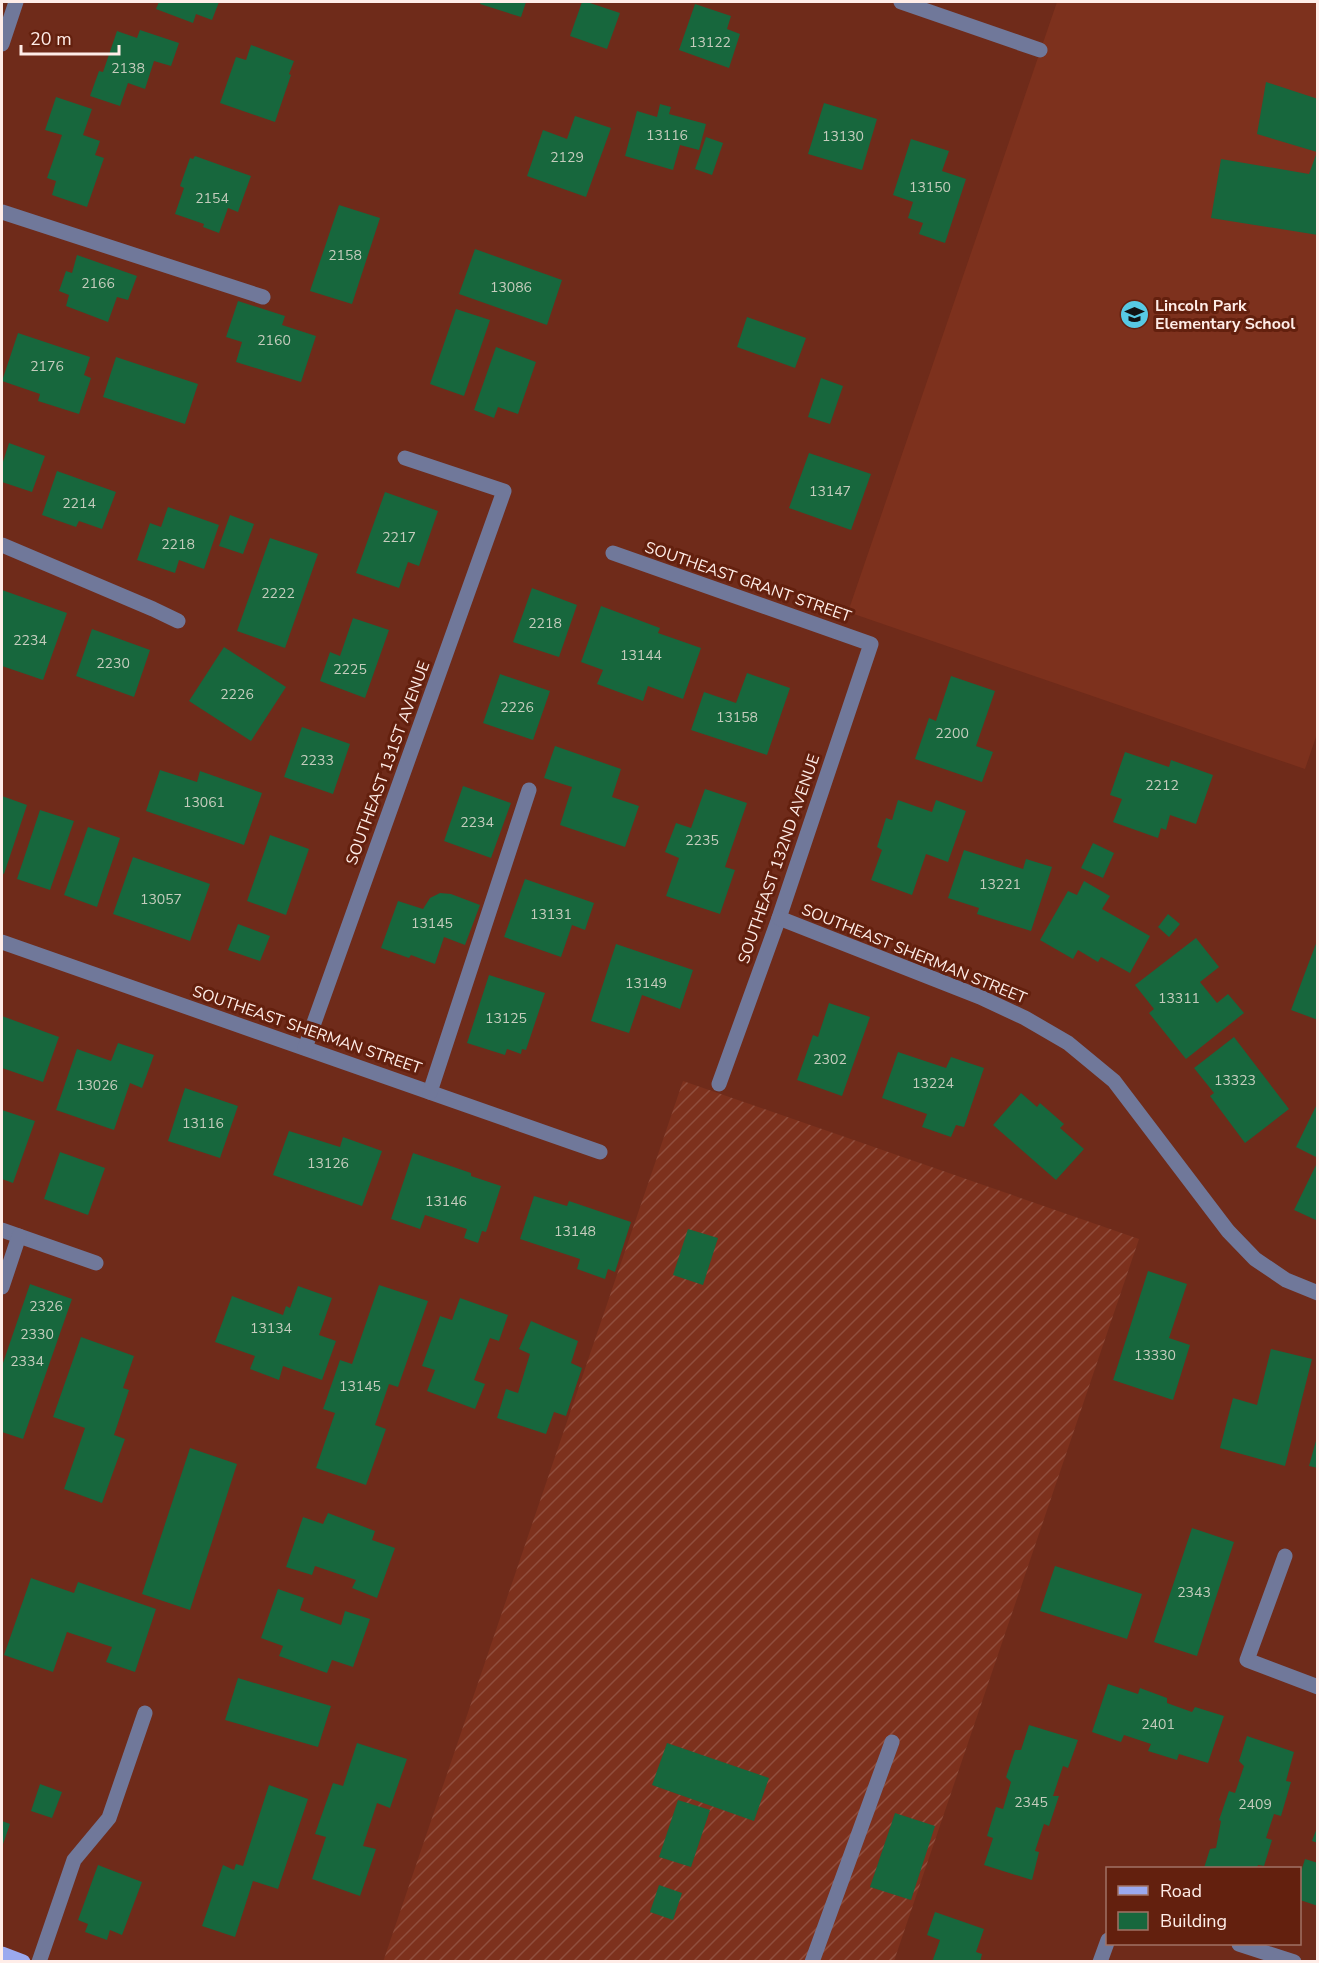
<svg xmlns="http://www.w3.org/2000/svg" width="1319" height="1963" viewBox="0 0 1319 1963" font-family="'Nunito Sans',sans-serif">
<defs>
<pattern id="industrial-furrows" width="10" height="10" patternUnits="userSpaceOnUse" patternTransform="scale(1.5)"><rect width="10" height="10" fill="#7d311d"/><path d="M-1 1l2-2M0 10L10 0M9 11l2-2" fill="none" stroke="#904f3e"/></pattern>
</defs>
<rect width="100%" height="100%" fill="#6f2b1a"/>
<polygon fill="#7d311d" points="1057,2 1317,2 1318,731 1305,769 848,612"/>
<polygon fill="url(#industrial-furrows)" points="683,1081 1139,1239 894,1961 383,1962"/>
<g fill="#17673d">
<polygon points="159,2 219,2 212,20 196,14 193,23 156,9"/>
<polygon points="481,2 526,2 521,17 480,4"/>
<polygon points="582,2 587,2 620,13 607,49 570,36"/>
<polygon points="695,4 731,16 727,29 740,34 729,68 679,50"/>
<polygon points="140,30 179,43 171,66 154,61 145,89 128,83 120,106 90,96 99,71 103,72 117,31 137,38"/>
<polygon points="251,45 294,61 289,74 291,75 275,122 220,103 236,57 246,60"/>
<polygon points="1266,82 1318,99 1318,235 1211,218 1221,159 1309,174 1317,152 1257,134"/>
<polygon points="56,97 92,109 83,135 100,141 95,155 104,158 87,207 52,195 56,181 47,178 62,135 45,130"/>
<polygon points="824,103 877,119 862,170 808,154"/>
<polygon points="660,104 671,107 669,114 706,124 699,150 680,145 673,170 625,156 637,111 657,117"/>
<polygon points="575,116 611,128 586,197 527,176 543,130 567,139"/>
<polygon points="706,137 723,143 712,175 695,169"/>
<polygon points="911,139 949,151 942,171 966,179 945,243 919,234 923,223 908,218 913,202 893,195"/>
<polygon points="195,156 251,176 238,212 228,208 219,233 203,227 204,224 175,214 184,188 180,186 190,158 193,159"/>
<polygon points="339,205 380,218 352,304 310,291"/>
<polygon points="475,249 562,280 547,325 459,294"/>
<polygon points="77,255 137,276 128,300 117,297 108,322 66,306 69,295 59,291 66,271 72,273"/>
<polygon points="238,301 285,316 282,325 316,336 301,382 236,362 242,342 226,337"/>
<polygon points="456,309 490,320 464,396 430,384"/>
<polygon points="747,317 806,338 795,368 737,347"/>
<polygon points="18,333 90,357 84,375 91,378 79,414 38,401 40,394 2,381"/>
<polygon points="496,347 536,362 518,414 498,407 494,418 474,410"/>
<polygon points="116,357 198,384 185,424 103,397"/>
<polygon points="821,378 843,386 830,424 808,417"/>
<polygon points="9,443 45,456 32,492 2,482 2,465"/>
<polygon points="809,453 871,474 851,530 789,508"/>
<polygon points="57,471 116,492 102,529 79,521 76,527 42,515"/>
<polygon points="385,492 438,511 419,566 408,562 399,588 356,573"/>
<polygon points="168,507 219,525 204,569 179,560 175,573 137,560 150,523 161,527"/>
<polygon points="230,515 254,524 243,554 219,546"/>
<polygon points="270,538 318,554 285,648 237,631"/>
<polygon points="532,588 577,605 559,657 513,642"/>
<polygon points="2,590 67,613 43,680 2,666"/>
<polygon points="601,606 660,628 658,633 701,648 683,699 648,686 643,701 597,684 603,670 581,662"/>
<polygon points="353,618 389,630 365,698 320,681 330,652 340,656"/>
<polygon points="92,629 150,650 134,697 76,676"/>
<polygon points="224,647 286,687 251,741 189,701"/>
<polygon points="747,673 790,688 767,755 691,730 704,692 736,703"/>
<polygon points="500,674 550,691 533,740 483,723"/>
<polygon points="951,676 995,691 976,746 993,752 982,782 915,759 929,718 936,721"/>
<polygon points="302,727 350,744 333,794 284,777"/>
<polygon points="555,746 621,769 612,797 639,806 625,847 560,825 572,787 544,778"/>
<polygon points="1125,752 1169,767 1171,760 1213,775 1196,824 1170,815 1166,830 1161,828 1158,838 1113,822 1122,799 1110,795"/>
<polygon points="160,770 197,782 200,771 262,793 244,845 146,811"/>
<polygon points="463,786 511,803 491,858 444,841"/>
<polygon points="705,789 747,803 725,867 735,870 720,914 666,896 679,858 665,852 676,823 691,828"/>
<polygon points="2,796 27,805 4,874 2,873"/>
<polygon points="898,800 932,812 936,800 966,811 948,862 926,854 912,895 871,880 882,850 877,847 886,818 892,820"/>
<polygon points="40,810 74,821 50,890 17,879"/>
<polygon points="88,827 120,838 97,907 64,895"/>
<polygon points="270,835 309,849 286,915 247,901"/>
<polygon points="1093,843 1114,853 1103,878 1081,868"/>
<polygon points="964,850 1023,869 1026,859 1052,867 1031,931 977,914 979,908 948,898"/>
<polygon points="133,857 210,884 190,941 113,914"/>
<polygon points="525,879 594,903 585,930 572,925 561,957 504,937"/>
<polygon points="1084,881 1110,896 1102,909 1150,936 1130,973 1101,957 1098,962 1078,950 1073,959 1040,940 1068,891 1077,895"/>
<polygon points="440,893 451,894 480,905 465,945 444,937 435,964 411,955 409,958 381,948 398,901 423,909 430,898"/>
<polygon points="1168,914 1180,924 1169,937 1158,927"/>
<polygon points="238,924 270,936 260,961 228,950"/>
<polygon points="1196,938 1219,967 1200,982 1217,1003 1228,994 1244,1013 1186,1059 1149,1013 1154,1009 1135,985"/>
<polygon points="1317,941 1318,941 1318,1020 1291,1010"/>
<polygon points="616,944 693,970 680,1009 642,995 629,1033 591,1021"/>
<polygon points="489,975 545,993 526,1050 522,1049 521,1054 507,1049 505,1055 467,1043"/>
<polygon points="829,1003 870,1017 842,1096 797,1080 813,1035 818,1037"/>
<polygon points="2,1016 59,1037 43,1082 2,1068"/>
<polygon points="1234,1037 1289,1109 1245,1143 1210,1096 1214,1093 1194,1068"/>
<polygon points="118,1043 154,1055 142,1088 130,1083 114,1130 56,1110 77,1049 111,1061"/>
<polygon points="898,1052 946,1068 951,1057 984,1068 964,1127 956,1125 951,1137 922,1127 927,1114 882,1098"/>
<polygon points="185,1088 238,1106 220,1158 168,1141"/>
<polygon points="1021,1093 1037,1107 1040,1103 1064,1124 1060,1128 1084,1149 1056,1180 993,1125"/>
<polygon points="1318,1102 1318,1158 1296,1147"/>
<polygon points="2,1110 35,1121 13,1183 2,1179"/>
<polygon points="289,1131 340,1147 343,1137 382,1151 362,1206 273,1175"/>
<polygon points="60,1152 105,1168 88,1215 44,1199"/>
<polygon points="413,1153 471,1173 471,1176 501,1186 486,1232 482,1231 478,1243 464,1238 467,1229 425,1215 420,1229 391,1219"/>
<polygon points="1318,1161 1318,1221 1294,1210"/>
<polygon points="534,1196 567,1206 569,1201 631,1222 615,1272 608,1269 605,1279 577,1269 580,1259 520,1239"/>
<polygon points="688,1229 718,1238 703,1285 673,1275"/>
<polygon points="1148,1271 1187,1284 1169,1338 1190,1345 1173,1400 1113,1380"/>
<polygon points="30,1284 72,1299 23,1439 2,1432 2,1366"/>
<polygon points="379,1285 428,1301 398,1387 389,1384 375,1425 386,1429 366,1485 316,1468 335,1413 323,1409 340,1360 352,1364"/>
<polygon points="298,1286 332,1298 319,1335 336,1341 322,1380 283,1366 279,1380 250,1369 255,1356 215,1342 232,1296 283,1315 286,1306 290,1308"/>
<polygon points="460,1298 508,1315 499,1341 490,1338 474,1380 485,1384 475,1409 427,1391 435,1370 422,1366 440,1316 452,1320"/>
<polygon points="531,1321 578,1341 571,1363 582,1368 566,1416 554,1412 546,1434 497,1418 506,1389 518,1393 530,1354 519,1349"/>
<polygon points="81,1337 134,1356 123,1388 129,1390 114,1435 125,1439 102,1503 64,1489 85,1428 53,1417"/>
<polygon points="1271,1349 1312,1359 1285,1466 1220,1448 1233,1398 1257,1405"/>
<polygon points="1317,1437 1318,1437 1318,1468 1309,1466"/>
<polygon points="190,1448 237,1464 190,1610 142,1594"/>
<polygon points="328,1513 375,1531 372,1540 395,1548 377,1598 352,1588 356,1580 315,1566 312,1575 286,1567 303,1517 323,1524"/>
<polygon points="1192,1528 1234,1542 1197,1656 1154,1642"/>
<polygon points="1055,1566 1142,1594 1127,1639 1040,1611"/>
<polygon points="31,1578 74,1593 78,1582 156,1609 135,1672 106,1662 112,1647 67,1632 53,1672 4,1655"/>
<polygon points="278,1589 304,1598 300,1610 341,1625 345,1611 370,1619 353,1667 332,1660 327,1673 279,1656 283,1646 261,1638"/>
<polygon points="238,1678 331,1706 318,1747 225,1720"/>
<polygon points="1108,1684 1138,1694 1140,1688 1167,1698 1167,1703 1192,1712 1195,1707 1224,1716 1208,1763 1179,1754 1177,1760 1148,1751 1151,1744 1124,1735 1121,1742 1092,1732"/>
<polygon points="1029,1725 1078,1740 1068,1768 1063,1766 1053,1796 1059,1796 1049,1826 1044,1824 1035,1851 1039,1852 1032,1880 984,1865 993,1838 987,1836 996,1807 1003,1809 1011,1782 1006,1777 1015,1750 1021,1750"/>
<polygon points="1247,1736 1294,1752 1286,1781 1291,1782 1281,1816 1274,1814 1266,1838 1272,1840 1264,1866 1258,1865 1257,1868 1204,1868 1210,1849 1216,1848 1221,1821 1219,1820 1229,1791 1235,1793 1244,1766 1239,1761"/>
<polygon points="357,1743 407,1759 390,1808 377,1803 363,1846 376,1849 360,1896 312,1879 326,1837 315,1834 333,1783 343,1786"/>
<polygon points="667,1743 769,1778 754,1821 652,1785"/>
<polygon points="40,1784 62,1792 52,1818 31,1811"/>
<polygon points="269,1785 308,1799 278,1889 253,1881 235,1937 202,1926 223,1865 234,1870 236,1864 243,1866"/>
<polygon points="678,1800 710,1810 691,1867 659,1857"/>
<polygon points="895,1813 935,1826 911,1900 870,1887"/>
<polygon points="2,1821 10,1824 2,1847"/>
<polygon points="1318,1825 1318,1843 1312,1841"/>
<polygon points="1305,1859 1318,1863 1318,1906 1300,1900 1300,1875"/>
<polygon points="98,1865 142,1882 122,1935 110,1930 107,1940 85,1932 88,1924 78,1920"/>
<polygon points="659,1885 682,1893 673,1920 650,1912"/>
<polygon points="935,1912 984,1929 976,1952 982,1954 980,1962 932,1962 940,1940 927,1935"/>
</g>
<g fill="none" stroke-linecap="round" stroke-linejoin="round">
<g stroke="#70789a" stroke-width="15">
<polyline points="901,2 1040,50"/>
<polyline points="2,44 16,2"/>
<polyline points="2,212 263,297"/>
<polyline points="2,545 153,609 178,621"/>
<polyline points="613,553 871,644 779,918 719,1084"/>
<polyline points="779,918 980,997 1025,1018 1068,1043 1114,1081 1228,1231 1255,1259 1286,1280 1318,1293"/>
<polyline points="2,942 600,1152"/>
<polyline points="305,1048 504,491 405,458"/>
<polyline points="430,1092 529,790"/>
<polyline points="2,1230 96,1263"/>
<polyline points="2,1287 19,1236"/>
<polyline points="1285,1556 1247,1660 1318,1687"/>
<polyline points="1239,1944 1294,1962"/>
<polyline points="39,1962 74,1860 109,1818 145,1713"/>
<polyline points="812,1962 892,1742"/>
<polyline points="1100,1962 1108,1940"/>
</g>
<polyline stroke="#9ba9ef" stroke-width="15" points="2,1954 23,1962"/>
</g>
<defs>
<symbol id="school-disc" viewBox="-11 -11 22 22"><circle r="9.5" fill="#57c9e3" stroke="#63200e"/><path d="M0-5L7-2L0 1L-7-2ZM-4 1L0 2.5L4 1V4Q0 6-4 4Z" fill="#111"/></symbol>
</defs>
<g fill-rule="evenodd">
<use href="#school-disc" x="1118" y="298" width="33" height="33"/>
</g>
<g text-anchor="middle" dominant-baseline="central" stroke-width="6" stroke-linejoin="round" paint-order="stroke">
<g font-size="14" fill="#c5ccbd">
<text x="710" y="42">13122</text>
<text x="128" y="68">2138</text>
<text x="667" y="135">13116</text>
<text x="843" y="136">13130</text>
<text x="567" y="157">2129</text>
<text x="930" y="187">13150</text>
<text x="212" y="198">2154</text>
<text x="345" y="255">2158</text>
<text x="98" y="283">2166</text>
<text x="511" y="287">13086</text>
<text x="274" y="340">2160</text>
<text x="47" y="366">2176</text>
<text x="830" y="491">13147</text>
<text x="79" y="503">2214</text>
<text x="399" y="537">2217</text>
<text x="178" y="544">2218</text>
<text x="278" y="593">2222</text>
<text x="545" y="623">2218</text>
<text x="30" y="640">2234</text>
<text x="641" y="655">13144</text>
<text x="113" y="663">2230</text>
<text x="350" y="669">2225</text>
<text x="237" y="694">2226</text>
<text x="517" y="707">2226</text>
<text x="737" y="717">13158</text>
<text x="952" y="733">2200</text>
<text x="317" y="760">2233</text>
<text x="1162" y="785">2212</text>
<text x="204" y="802">13061</text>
<text x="477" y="822">2234</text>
<text x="702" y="840">2235</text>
<text x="1000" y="884">13221</text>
<text x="161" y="899">13057</text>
<text x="551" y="914">13131</text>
<text x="432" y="923">13145</text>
<text x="646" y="983">13149</text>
<text x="1179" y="998">13311</text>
<text x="506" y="1018">13125</text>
<text x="830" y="1059">2302</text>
<text x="1235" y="1080">13323</text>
<text x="933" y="1083">13224</text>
<text x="97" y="1085">13026</text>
<text x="203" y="1123">13116</text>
<text x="328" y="1163">13126</text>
<text x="446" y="1201">13146</text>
<text x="575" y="1231">13148</text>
<text x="46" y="1306">2326</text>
<text x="271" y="1328">13134</text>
<text x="37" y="1334">2330</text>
<text x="1155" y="1355">13330</text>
<text x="27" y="1361">2334</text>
<text x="360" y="1386">13145</text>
<text x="1194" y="1592">2343</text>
<text x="1158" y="1724">2401</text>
<text x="1031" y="1802">2345</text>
<text x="1255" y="1804">2409</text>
</g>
<g font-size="16" font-weight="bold" fill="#ffede8" stroke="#63200e" text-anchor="start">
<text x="1155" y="306">Lincoln Park<tspan x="1155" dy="18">Elementary School</tspan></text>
</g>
<g font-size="16" fill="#ffede8" stroke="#63200e">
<text transform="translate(748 582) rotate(19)">SOUTHEAST GRANT STREET</text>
<text transform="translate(388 763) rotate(-70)">SOUTHEAST 131ST AVENUE</text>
<text transform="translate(779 859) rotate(-71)">SOUTHEAST 132ND AVENUE</text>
<text transform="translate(914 954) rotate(22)">SOUTHEAST SHERMAN STREET</text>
<text transform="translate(307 1030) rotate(19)">SOUTHEAST SHERMAN STREET</text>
</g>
</g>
<rect width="1319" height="1963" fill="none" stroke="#ffede8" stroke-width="6"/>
<rect x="1106" y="1867" width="195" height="78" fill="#63200e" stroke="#a17265" stroke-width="1.5"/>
<rect x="1118" y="1886" width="30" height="9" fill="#9ba9ef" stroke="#a17265" stroke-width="1.5"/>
<text x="1160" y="1897" font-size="18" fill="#ffede8">Road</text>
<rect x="1118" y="1912" width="30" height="18" fill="#17673d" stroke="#a17265" stroke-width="1.5"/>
<text x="1160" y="1927" font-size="18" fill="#ffede8">Building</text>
<path d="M21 45v9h98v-9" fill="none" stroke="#ffede8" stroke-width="3"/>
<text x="30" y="45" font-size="18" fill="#ffede8" stroke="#63200e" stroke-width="4.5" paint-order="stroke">20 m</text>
</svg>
